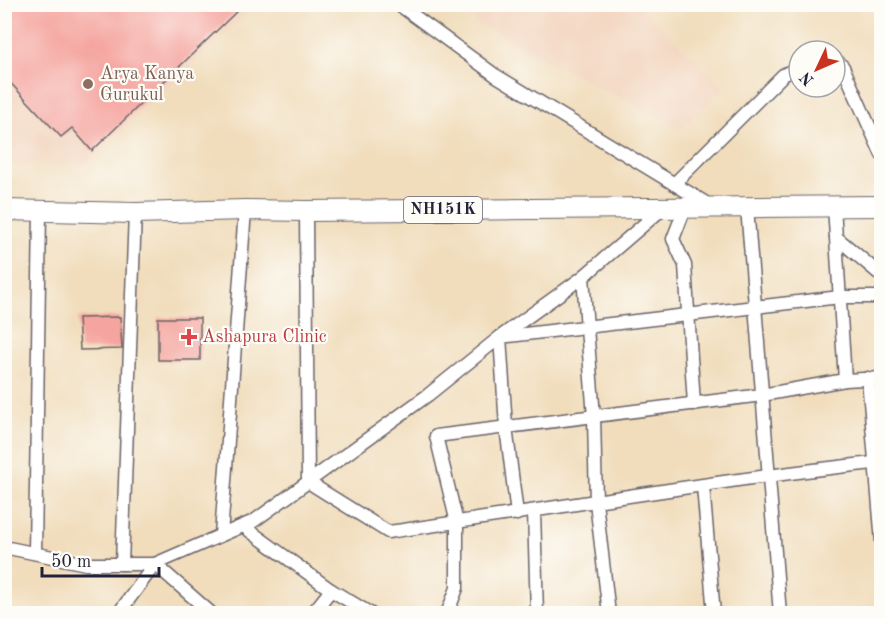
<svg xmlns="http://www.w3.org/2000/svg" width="886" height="618" viewBox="0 0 886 618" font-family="'Old Standard TT',serif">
<rect width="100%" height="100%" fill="#fdfcf7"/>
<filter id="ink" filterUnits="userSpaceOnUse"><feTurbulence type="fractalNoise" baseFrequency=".0167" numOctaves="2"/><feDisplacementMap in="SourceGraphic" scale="12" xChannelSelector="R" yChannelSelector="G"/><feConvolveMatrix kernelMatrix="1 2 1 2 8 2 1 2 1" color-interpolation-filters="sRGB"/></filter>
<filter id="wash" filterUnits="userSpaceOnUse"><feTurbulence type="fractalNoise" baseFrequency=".008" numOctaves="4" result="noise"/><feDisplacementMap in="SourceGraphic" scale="24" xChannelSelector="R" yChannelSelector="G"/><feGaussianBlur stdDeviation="1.35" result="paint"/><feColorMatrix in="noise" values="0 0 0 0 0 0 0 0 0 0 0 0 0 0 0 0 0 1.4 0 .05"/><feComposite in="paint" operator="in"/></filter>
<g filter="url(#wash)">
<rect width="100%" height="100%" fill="#f1ddbc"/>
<g fill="#f3d4be">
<polygon points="5,5 255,5 86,164 5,164"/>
<polygon points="453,5 638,5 724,87 681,129 480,25"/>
</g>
<g id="blocks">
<g fill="#f5a49f">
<polygon points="4,4 228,4 236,12 92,151 72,128 61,137 4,76"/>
<polygon points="120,317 122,349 80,350 78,318"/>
<rect x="158" y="318" width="42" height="42"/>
</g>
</g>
</g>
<g filter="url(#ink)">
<use href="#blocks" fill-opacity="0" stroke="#6a6368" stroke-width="1.5"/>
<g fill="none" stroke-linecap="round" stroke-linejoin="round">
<defs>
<g id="minor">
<polyline points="398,4 495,75 709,205"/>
<polyline points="835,59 843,67 882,155"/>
<polyline points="674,184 783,75 799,67"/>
<polyline points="834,206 845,380"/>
<polyline points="747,207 780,614"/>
<polyline points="685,208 673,239 685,265 694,404"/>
<path d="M 306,211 L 308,482 L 388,532 C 553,509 716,480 882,462"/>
<polyline points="836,237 882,276"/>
<polyline points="583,277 594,417 596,502 609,614"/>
<polyline points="868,378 882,542"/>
<polyline points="703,486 714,614"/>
<polyline points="534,511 537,614"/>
<polyline points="517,514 506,427 500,337 840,297 882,297"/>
<polyline points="243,526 331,590 371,614"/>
<polyline points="221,535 245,210"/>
<polyline points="4,547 86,564 155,564 254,521 428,395 500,337 583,277 662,209"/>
<polyline points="35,553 40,211"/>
<polyline points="122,564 135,213"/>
<polyline points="118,614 155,564 212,614"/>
<polyline points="312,614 331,590"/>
<polyline points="447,614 457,588 457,523 436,436 762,395 845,380 882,378"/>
<polyline points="881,614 882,613"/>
</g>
<polyline id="trunk" points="4,210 135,213 245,210 306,211 882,206"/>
</defs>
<use href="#minor" stroke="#6a6368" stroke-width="15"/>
<use href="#trunk" stroke="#6a6368" stroke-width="22"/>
<use href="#minor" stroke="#fff" stroke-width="12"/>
<use href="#trunk" stroke="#fff" stroke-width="20"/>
</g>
</g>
<circle fill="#8d6e63" stroke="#fdfcf7" stroke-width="2" cx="88" cy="84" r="6"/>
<path fill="#e0444e" stroke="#fdfcf7" stroke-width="2" d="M186 328h6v6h6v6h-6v6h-6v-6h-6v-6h6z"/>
<g text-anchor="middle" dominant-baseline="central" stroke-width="4.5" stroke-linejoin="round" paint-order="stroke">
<rect fill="#fdfcf7" stroke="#646373" stroke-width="1.5" x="404" y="197" width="78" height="26" rx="4.5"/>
<g font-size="16" font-weight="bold" fill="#22223b">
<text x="443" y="210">NH151K</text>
</g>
<g font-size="18" fill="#785e54" stroke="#fdfcf7" text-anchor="start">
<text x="100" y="74">Arya Kanya<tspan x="100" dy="21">Gurukul</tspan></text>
</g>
<g font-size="18" fill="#be3a42" stroke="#fdfcf7" text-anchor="start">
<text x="202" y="337">Ashapura Clinic</text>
</g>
</g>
<rect width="886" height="618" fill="none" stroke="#fdfcf7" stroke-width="24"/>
<g transform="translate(817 69) rotate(226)"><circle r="28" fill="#fdfcf7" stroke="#a5a5ac" stroke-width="1.5"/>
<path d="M0-4.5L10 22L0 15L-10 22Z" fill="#c8321e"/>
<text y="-9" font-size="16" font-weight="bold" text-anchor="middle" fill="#22223b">N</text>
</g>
<path d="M42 567v9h117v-9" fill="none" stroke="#22223b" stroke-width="3"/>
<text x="51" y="567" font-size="18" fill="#22223b" stroke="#fdfcf7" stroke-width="4.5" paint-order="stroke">50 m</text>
</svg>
